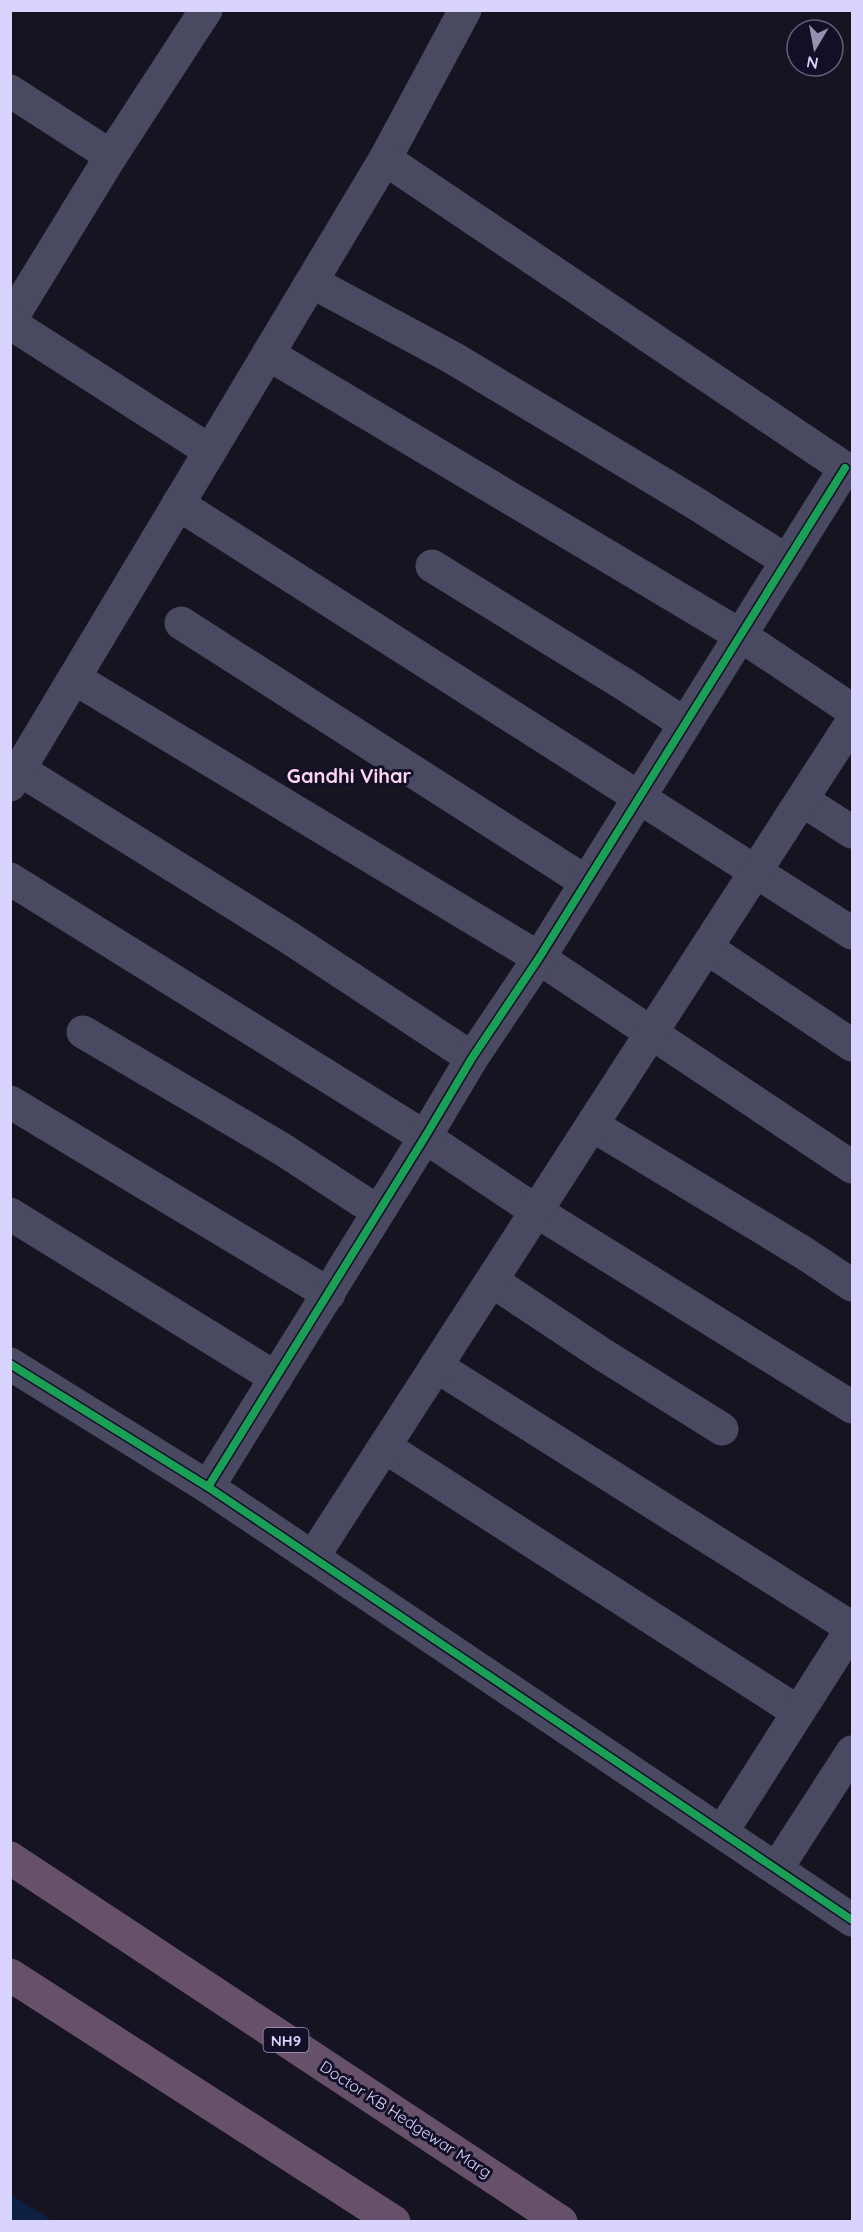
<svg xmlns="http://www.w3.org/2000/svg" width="863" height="2232" viewBox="0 0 863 2232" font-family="Quicksand,sans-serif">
<rect width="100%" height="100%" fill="#161421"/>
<polygon fill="#0d2144" points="10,2195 11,2195 53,2221 11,2221"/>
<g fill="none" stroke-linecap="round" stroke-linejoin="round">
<g stroke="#4a4962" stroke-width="33">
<polyline points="465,10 385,159 852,473"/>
<polyline points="10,91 111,156"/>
<polyline points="312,282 453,358 695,503 787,561"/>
<polyline points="10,321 111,156 206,10"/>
<polyline points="10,323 210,451"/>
<polyline points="268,354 740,635 852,710"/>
<polyline points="178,504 852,933"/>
<polyline points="432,566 627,686 685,724"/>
<polyline points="181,623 586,882"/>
<polyline points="74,678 539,958 852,1167"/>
<polyline points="20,770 288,937 472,1058"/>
<polyline points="10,785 385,159"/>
<polyline points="802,800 852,832"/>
<polyline points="10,879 425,1137 536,1211 852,1407"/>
<polyline points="707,948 852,1045"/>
<polyline points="83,1032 282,1149 377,1211"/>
<polyline points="10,1102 329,1294"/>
<polyline points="592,1125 804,1253 852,1285"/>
<polyline points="10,1214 276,1378"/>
<polyline points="492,1281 602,1354 722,1429"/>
<polyline points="10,1364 208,1487 852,1920"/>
<polyline points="436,1366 852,1628"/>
<polyline points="385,1447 798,1712"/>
<polyline points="208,1487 425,1137 472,1058 539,958 845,468"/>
<polyline points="313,1557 852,722"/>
<polyline points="722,1832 852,1628"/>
<polyline points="777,1868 852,1752"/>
</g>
<g stroke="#67516a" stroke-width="33">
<polyline points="10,1858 561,2222"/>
<polyline points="10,1975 394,2222"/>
</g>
<defs>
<g id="cycleway">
<polyline points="10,1364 208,1487 852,1920"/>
<polyline points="208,1487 425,1137 472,1058 539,958 845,468"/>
</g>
</defs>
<use href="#cycleway" stroke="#130f26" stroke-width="11"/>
<use href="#cycleway" stroke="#1a9f57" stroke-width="8"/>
</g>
<g text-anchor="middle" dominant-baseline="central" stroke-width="6" stroke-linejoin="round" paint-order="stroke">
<rect fill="#130f26" stroke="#9e99be" stroke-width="1.5" x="263.5" y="2028" width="45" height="24" rx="4.5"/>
<g font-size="15" font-weight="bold" fill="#d9d4ff">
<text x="286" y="2040">NH9</text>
</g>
<g font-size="16" fill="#d9d4ff" stroke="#130f26">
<text transform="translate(406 2119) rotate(33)">Doctor KB Hedgewar Marg</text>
</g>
<g font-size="20" font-weight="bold" fill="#ffd6f0" stroke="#130f26">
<text x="349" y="775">Gandhi Vihar</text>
</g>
</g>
<rect width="863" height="2232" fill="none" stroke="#d9d4ff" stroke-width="24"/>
<g transform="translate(815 48) rotate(190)"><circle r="28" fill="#130f26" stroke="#625e7d" stroke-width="1.5"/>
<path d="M0-4.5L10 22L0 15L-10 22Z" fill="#9591b1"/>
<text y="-9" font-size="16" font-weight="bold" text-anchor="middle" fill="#d9d4ff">N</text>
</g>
</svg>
